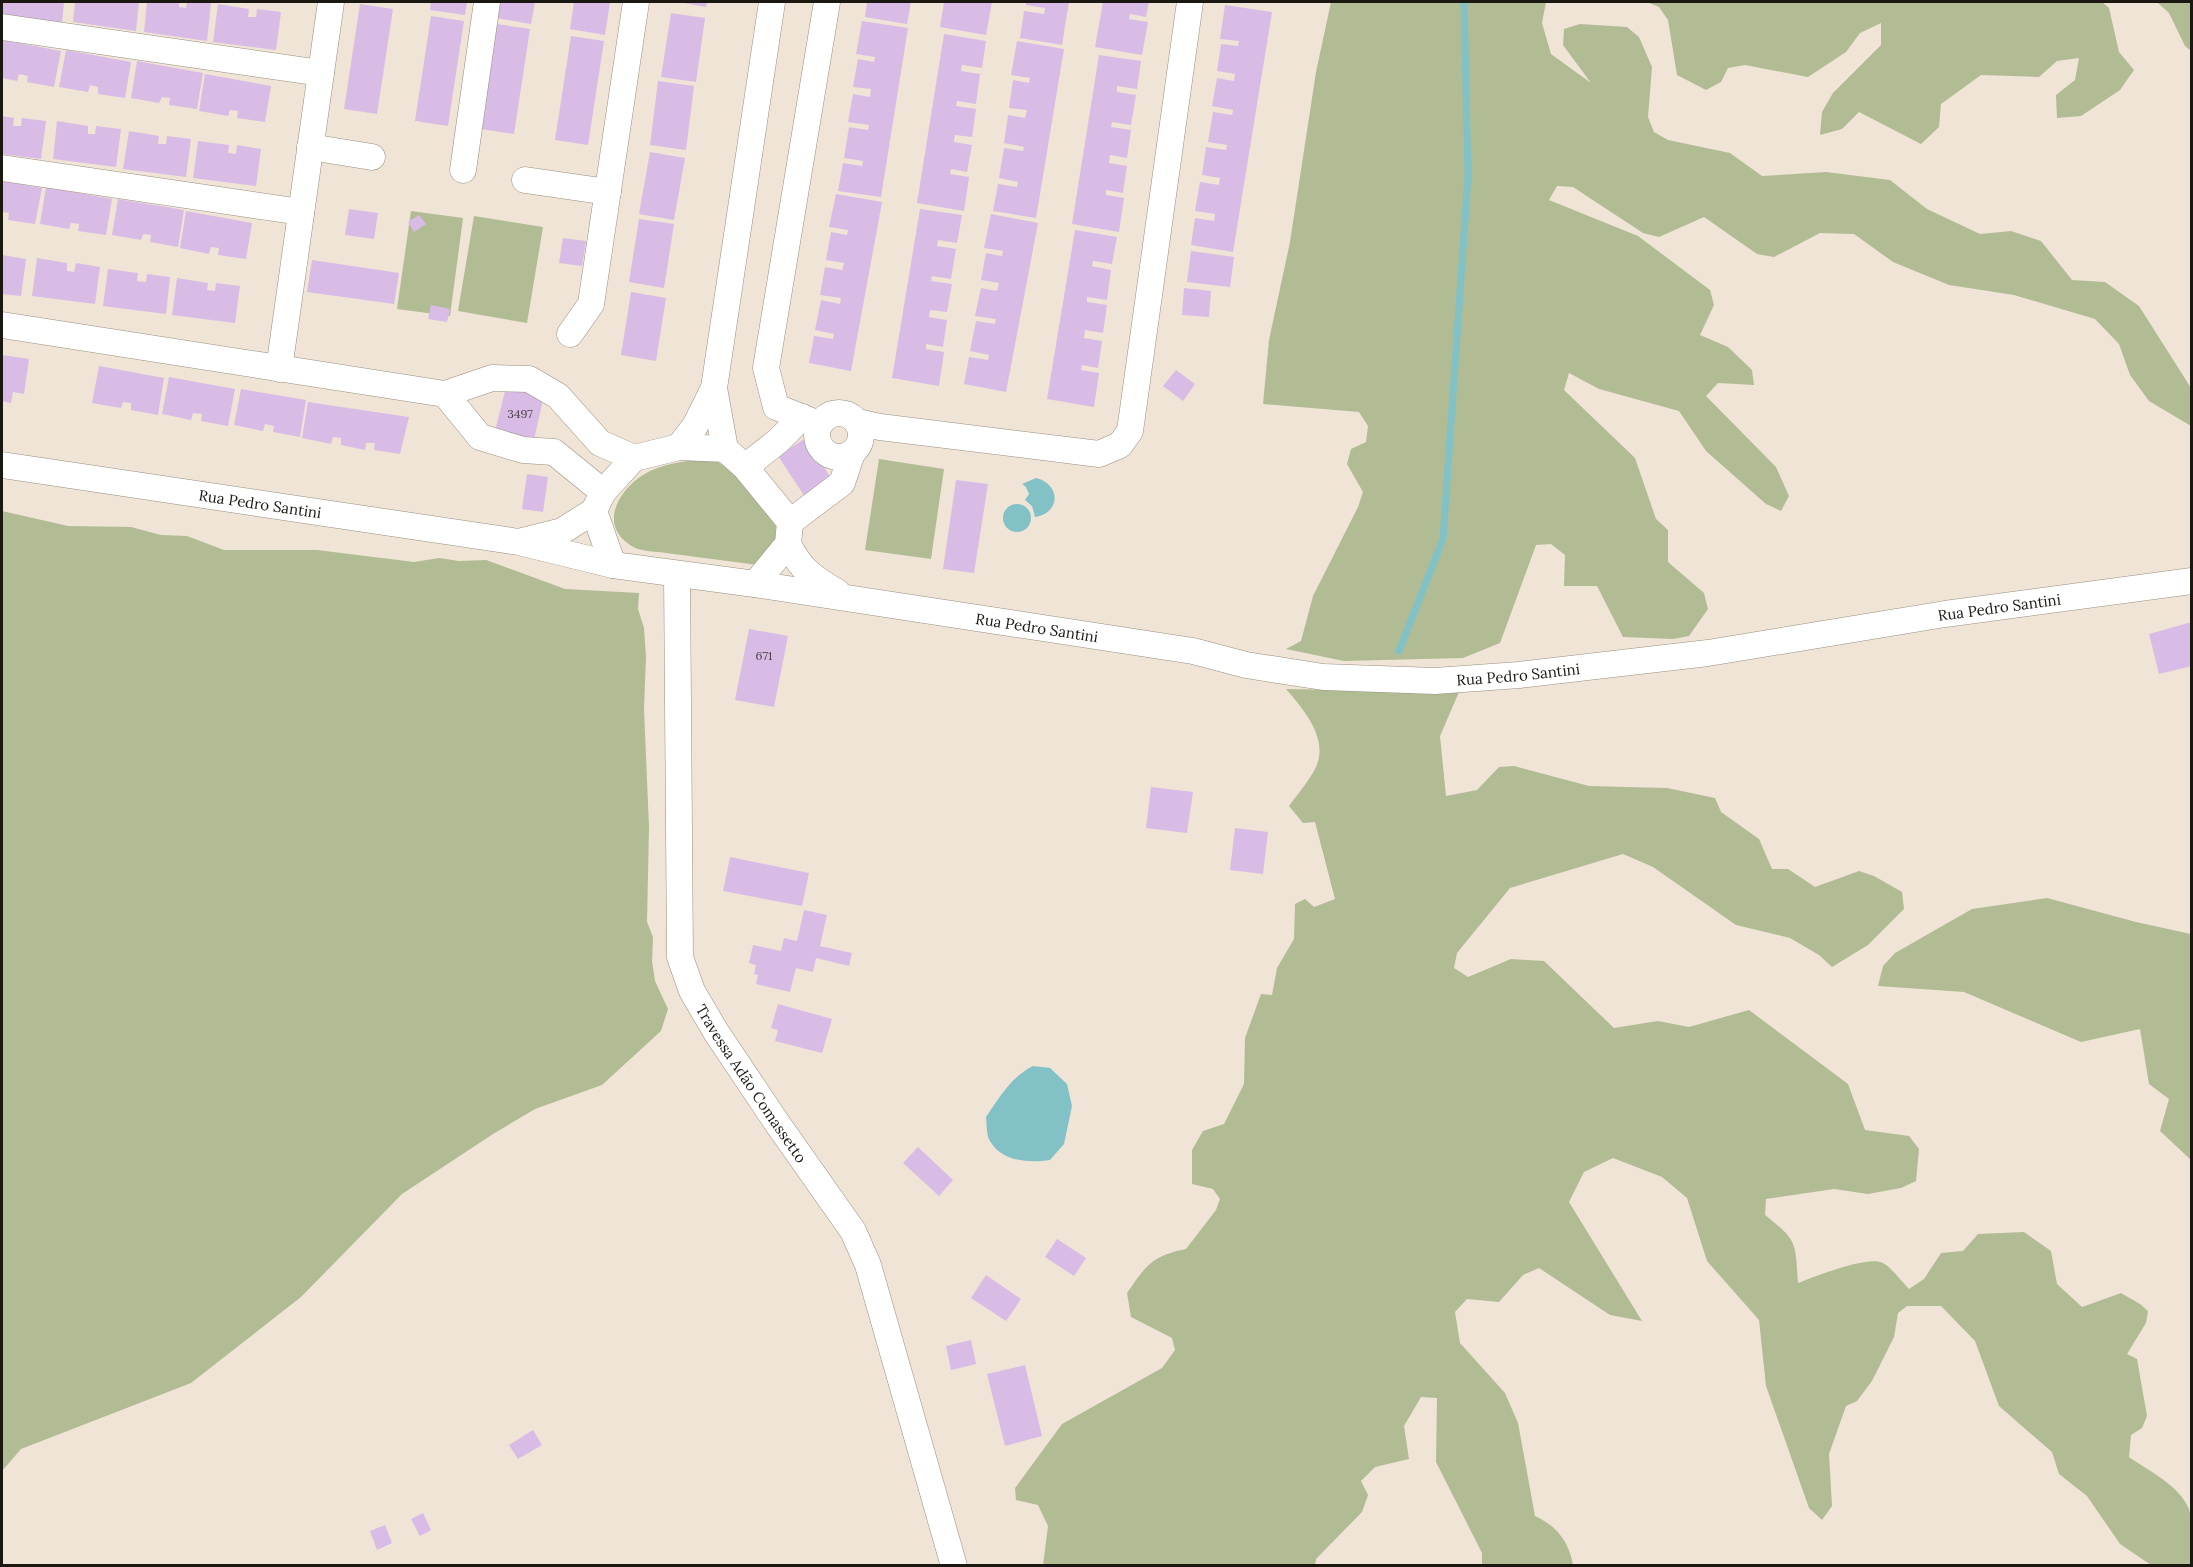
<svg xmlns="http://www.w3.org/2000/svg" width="2193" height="1567" font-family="Lora,serif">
<rect width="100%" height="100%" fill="#efe4d5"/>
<!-- green -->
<g fill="#b1bc94">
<polygon points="1331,2 1546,2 1542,23 1551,54 1591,83 1563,45 1564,29 1580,24 1627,27 1639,37 1652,67 1648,117 1654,132 1668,140 1730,153 1762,176 1826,172 1890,180 1927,209 1980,234 2011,231 2041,241 2072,280 2105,282 2139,306 2191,388 2191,426 2149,401 2130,375 2119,344 2095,319 2014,295 1949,285 1893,262 1854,234 1820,233 1774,257 1757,254 1704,217 1659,237 1643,233 1573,187 1557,186 1549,200 1638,236 1710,290 1714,305 1700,335 1728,347 1752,370 1754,385 1718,383 1706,396 1776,467 1789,496 1781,511 1766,504 1706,451 1679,411 1599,389 1569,373 1564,390 1635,458 1656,519 1668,530 1668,562 1704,593 1708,609 1689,636 1673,639 1623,637 1597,586 1564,586 1565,555 1551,544 1536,545 1500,643 1463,658 1344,661 1286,649 1301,641 1313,596 1358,507 1363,492 1347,464 1351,449 1366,442 1368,426 1359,412 1263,404 1269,340 1290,242 1316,72"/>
<polygon points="1647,2 2102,2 2109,8 2119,52 2134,70 2120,90 2081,116 2057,118 2056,95 2075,80 2079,58 2057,61 2039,77 1981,75 1941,104 1939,127 1921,144 1859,112 1842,129 1820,135 1822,112 1833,93 1881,45 1881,23 1860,33 1846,52 1808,77 1745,65 1728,68 1721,82 1706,90 1677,75 1668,20 1659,7"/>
<polygon points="2157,2 2191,2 2191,51 2185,46 2169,13"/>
<polygon points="411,211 463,218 450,316 397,309"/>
<polygon points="474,216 543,227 527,323 458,311"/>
<polygon points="879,459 944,469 931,559 865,550"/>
<path d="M696,460L717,461L732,472L770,513L776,526L775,545L758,565C727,561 697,557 666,553C655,551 639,552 630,545C599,524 618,491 643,475C659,465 678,462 696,460Z"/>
<polygon points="2,511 68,526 131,527 161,535 187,536 224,550 317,550 414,562 439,558 459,561 486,560 565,589 639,593 638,609 644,628 646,657 644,709 649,827 647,922 653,937 652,961 655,981 668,1009 661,1031 602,1085 535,1109 493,1134 402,1194 301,1297 191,1383 21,1449 2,1471"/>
<path d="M1286,689L1459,692L1440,736L1446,796L1477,790L1499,767L1514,766L1589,786L1667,788L1715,798L1721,812L1759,839L1772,869H1788L1815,887L1859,871L1874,876L1902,892L1904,909L1868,945L1832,967L1819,955L1790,938L1736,925L1653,867L1623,854L1510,888L1457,953L1454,968L1468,977L1511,959L1544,961L1614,1028L1658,1021L1689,1027L1749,1010L1848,1084L1865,1130L1909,1136L1919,1149L1916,1181L1901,1188L1868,1194L1834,1189L1766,1199L1765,1215C1798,1241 1795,1242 1798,1283C1814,1277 1868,1255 1883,1263C1892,1268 1901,1281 1909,1289L1924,1279L1941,1253L1963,1251L1978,1234L2024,1232L2051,1251L2057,1284L2082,1307L2121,1293L2140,1304L2148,1311L2146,1323L2127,1354L2137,1359L2147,1416L2142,1428L2131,1435L2129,1457C2149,1471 2179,1485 2189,1509C2193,1526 2191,1548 2191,1565H2151L2120,1544L2087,1496L2059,1474L2052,1452L1999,1406L1975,1341L1941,1306H1907L1898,1313L1894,1337L1872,1381L1857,1401L1846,1406L1829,1454L1832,1506L1822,1520L1809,1508L1766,1386L1759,1320L1707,1261L1687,1198L1662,1177L1613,1158L1584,1172L1569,1202L1642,1321L1610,1315L1539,1268L1523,1275L1499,1302L1467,1299L1455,1312L1460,1343L1505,1393L1518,1423L1535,1516C1557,1526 1569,1542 1573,1565H1482V1553L1436,1462L1437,1398L1421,1397L1404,1426L1409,1459L1375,1467L1361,1481L1368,1495L1362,1512L1316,1559L1315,1565H1043L1048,1526L1038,1505L1016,1500L1015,1488L1062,1424L1162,1368L1175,1350L1172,1338L1131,1317L1127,1293C1146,1266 1151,1256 1186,1249L1216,1210L1220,1199L1213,1189L1192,1184V1150L1203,1131L1224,1124L1244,1084L1245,1038L1261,994L1272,995L1277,968L1294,939L1295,904L1305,899L1314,907L1335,899L1315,822L1303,823L1289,806C1297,795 1307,783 1314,771C1331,741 1305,711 1286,689Z"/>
<polygon points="2047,898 2136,922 2191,934 2191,1160 2160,1131 2169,1099 2149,1084 2140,1029 2081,1042 1964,992 1878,986 1883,966 1895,953 1972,909"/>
</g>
<!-- water -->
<g fill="#82c2c6">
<path d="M1036,478C1061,484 1061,513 1035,517L1032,506L1025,500L1029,494L1026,487L1022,484Z"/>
<circle cx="1017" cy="518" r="14"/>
<path d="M1033,1066L1050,1068L1067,1084L1072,1106L1064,1144L1050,1160C1029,1163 1002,1162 990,1141C986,1135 987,1124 986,1117C1000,1097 1011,1077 1033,1066Z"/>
</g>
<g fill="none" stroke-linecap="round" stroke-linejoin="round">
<!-- stream -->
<polyline stroke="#82c2c6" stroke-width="7" points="1399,651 1443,539 1468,176 1464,2"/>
</g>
<!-- building -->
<g fill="#d9bce6">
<polygon points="2,2 64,2 62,23 2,15"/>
<polygon points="75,2 139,2 136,31 73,22"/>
<polygon points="147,2 179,2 179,7 186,8 187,2 211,3 207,41 144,32"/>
<polygon points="431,2 467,2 465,15 430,10"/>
<polygon points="499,2 535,2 531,24 496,18"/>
<polygon points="574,2 610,2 605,35 570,29"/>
<polygon points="678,2 707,2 706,7"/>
<polygon points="867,2 911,2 907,24 865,17"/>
<polygon points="944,2 992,2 986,35 940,27"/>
<polygon points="1026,2 1069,2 1062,45 1020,38 1024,11 1044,14 1045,8 1026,5"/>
<polygon points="1103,2 1149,2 1146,17 1130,14 1129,19 1148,22 1142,55 1095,47"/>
<polygon points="218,4 249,9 248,17 256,17 257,9 281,12 276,50 213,42"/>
<polygon points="360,4 393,9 377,114 344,109"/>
<polygon points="1225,5 1272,12 1233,252 1191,245 1195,218 1214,221 1215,214 1195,211 1200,182 1219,185 1220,178 1202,175 1206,147 1226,150 1227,145 1208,142 1213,112 1232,115 1233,110 1212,106 1217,78 1234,81 1235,74 1217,71 1221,44 1238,46 1239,41 1220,39"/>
<polygon points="671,13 705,18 696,82 661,77"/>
<polygon points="431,16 464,21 448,126 415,121"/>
<polygon points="862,21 908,28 881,197 838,191 843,163 862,166 863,161 844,158 849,127 868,130 869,125 848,122 853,94 870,97 871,89 853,87 858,59 874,62 875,57 856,54"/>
<polygon points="497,24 530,29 514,134 481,129"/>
<polygon points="944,34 986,41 982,68 962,65 961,71 980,74 976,104 957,101 956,106 976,109 972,137 955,135 954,142 972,145 967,172 951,169 950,174 969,177 964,211 917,203"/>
<polygon points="571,36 604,41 588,145 555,140"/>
<polygon points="2,40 61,51 54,87 27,82 28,76 19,74 17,81 2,78"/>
<polygon points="1017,41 1064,49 1036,218 993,211 998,184 1017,187 1018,182 999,178 1004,148 1023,151 1024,147 1004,143 1008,115 1025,118 1027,110 1009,108 1013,80 1029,83 1030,78 1011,75"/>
<polygon points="66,50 131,62 125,98 98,94 98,87 90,85 88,92 59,87"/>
<polygon points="1099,55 1141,61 1137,89 1117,86 1117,92 1136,95 1131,125 1112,122 1111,127 1131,130 1127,158 1110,155 1109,163 1127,166 1123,193 1106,190 1106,195 1124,198 1119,232 1072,224"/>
<polygon points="137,61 203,73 197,109 169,105 170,98 162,97 159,103 131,98"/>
<polygon points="205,74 271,86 265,122 237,118 238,111 230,110 228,116 199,111"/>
<polygon points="658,81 694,86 686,150 650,145"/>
<polygon points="2,116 14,118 13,126 21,126 22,118 46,121 41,159 2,154"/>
<polygon points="57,121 88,126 88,134 95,134 96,126 121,129 116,167 53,159"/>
<polygon points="129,131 159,136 158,144 166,144 167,136 191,139 186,177 123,169"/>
<polygon points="198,141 229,145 228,153 236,154 237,145 261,149 256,186 193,178"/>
<polygon points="650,152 685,158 674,220 639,214"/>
<polygon points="2,181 42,188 35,224 8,220 9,213 2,212"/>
<polygon points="46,187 112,199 106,235 78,231 79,224 71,223 69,229 40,224"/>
<polygon points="836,194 882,202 851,371 809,363 814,336 833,339 834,334 815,330 821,300 840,304 841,298 820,295 825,267 842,270 844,263 826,260 831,232 847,235 848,230 829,227"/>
<polygon points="118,199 184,210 178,247 150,242 151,235 143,234 141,240 112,235"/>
<polygon points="349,209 378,213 374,239 345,235"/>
<polygon points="920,209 962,215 957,243 938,240 937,246 956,249 951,279 932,276 931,281 952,284 947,312 930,310 929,317 947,320 943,347 926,344 926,349 944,352 939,386 892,378"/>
<polygon points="186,211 252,223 246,259 218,255 219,248 211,247 209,254 180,248"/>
<polygon points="991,214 1038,223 1006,392 964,384 969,357 988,360 989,355 970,351 976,321 995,324 996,319 975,316 981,288 997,291 999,283 981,280 986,253 1002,256 1003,251 984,248"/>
<polygon points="419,215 426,224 414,232 408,222"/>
<polygon points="639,219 674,224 664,288 629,282"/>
<polygon points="1075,230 1117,237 1112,264 1093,261 1092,266 1111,270 1107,300 1087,297 1087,302 1107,305 1103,333 1085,330 1084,338 1102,341 1098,368 1082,365 1081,370 1099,373 1094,407 1047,399"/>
<polygon points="563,238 586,241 582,266 559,263"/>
<polygon points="1191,251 1234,257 1230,287 1187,282"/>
<polygon points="2,255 26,259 21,296 2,294"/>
<polygon points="37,258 67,263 67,271 74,272 76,263 100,267 95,304 32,296"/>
<polygon points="312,260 399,273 394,304 307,292"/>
<polygon points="108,269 138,273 137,281 146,282 147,274 170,277 166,314 103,306"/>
<polygon points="177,278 208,283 207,290 215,291 216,283 240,286 235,323 172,315"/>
<polygon points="1184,288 1211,291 1209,317 1182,315"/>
<polygon points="631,292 666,298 656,361 621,355"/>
<polygon points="431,305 450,309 447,322 428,319"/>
<polygon points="2,355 29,359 24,394 13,392 11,403 2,401"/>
<polygon points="99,366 164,378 158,415 131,410 131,403 123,402 121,408 92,403"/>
<polygon points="1176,370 1195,384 1183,401 1163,386"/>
<polygon points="169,377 235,389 228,426 201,421 202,414 193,413 191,420 162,414"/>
<polygon points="506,387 544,395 534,440 495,431"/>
<polygon points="241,389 306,400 300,437 273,432 274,426 265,424 263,431 234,425"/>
<polygon points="308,402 409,417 400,454 374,450 375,443 366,443 365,450 341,445 341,438 333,437 331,444 302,438"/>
<polygon points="806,438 834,483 807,500 778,456"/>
<polygon points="527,474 548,477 543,512 522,509"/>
<polygon points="956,480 988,484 974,573 943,569"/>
<polygon points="2192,622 2192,666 2159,674 2149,634"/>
<polygon points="749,629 788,636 774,707 735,700"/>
<polygon points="1151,787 1193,792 1187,833 1146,828"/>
<polygon points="1235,828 1268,832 1263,874 1230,870"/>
<polygon points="730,857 809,873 802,906 723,891"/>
<polygon points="804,910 827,915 820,946 852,953 849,966 816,958 813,972 796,968 790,992 756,984 758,975 754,974 756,965 749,963 753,945 781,951 784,938 797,941"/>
<polygon points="778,1004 832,1019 822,1053 775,1041 778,1030 771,1028"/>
<polygon points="918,1147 953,1180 939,1196 903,1163"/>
<polygon points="1057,1239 1086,1258 1074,1276 1045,1257"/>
<polygon points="986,1275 1021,1299 1006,1321 971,1298"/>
<polygon points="971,1340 976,1364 951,1370 946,1346"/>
<polygon points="1025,1365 1042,1436 1005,1446 987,1374"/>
<polygon points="533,1430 542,1445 518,1459 509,1445"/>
<polygon points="423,1513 431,1530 420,1536 411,1519"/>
<polygon points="385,1525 392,1543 377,1550 370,1531"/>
</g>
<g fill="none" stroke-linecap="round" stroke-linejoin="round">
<!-- minor casing -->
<g stroke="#988e80" stroke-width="27">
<g id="minor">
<polyline points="2,27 321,73"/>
<polyline points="310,147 372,157"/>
<polyline points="2,168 301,212"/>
<polyline points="463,170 487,2"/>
<polyline points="525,180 608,192"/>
<polyline points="2,325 445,394 492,378 529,379 558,396 600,443 634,458"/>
<polyline points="570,334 591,304 636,2"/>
<polyline points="279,369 331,2"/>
<polyline points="445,394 480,437 523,450 554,452 603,492"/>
<circle cx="839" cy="435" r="22"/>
<polyline points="857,422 880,427 1099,454 1120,445 1130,431 1190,2"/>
<polyline points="819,424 776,407 766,368 827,2"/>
<polyline points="679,447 695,426 714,388"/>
<polyline points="725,449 714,388 772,2"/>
<path id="s1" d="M2,465L519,542L613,565L755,584L1193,651L1246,665L1323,677L1435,681L1519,675L1708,653L1945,614L2192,581"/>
<polyline points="745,467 778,441 802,417"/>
<polyline points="790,522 842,483 852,453"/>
<polyline points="522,541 562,531 594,511"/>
<path d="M788,544C801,570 812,577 837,592"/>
<polyline points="613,565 594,511 603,492 634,458 679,447 725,449 745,467 790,522 788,544 755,584"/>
<path id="s2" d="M677,575L680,957L692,991L716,1032L777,1123L853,1231L868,1265L954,1566"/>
</g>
</g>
<!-- minor -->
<use href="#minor" stroke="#fff" stroke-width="26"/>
</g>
<g text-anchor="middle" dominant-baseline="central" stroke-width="6" stroke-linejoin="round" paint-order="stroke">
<!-- number labels -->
<g font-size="12" fill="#4a4046">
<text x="520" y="413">3497</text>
<text x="764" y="655">671</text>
</g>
<!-- street labels -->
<g font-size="15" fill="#1b1711" stroke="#efe4d5">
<text stroke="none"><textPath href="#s1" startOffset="261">Rua Pedro Santini</textPath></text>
<text stroke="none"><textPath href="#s1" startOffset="2020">Rua Pedro Santini</textPath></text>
<text stroke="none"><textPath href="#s1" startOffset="1048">Rua Pedro Santini</textPath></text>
<text stroke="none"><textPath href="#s1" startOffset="1534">Rua Pedro Santini</textPath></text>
<text stroke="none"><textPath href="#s2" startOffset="528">Travessa Adão Comassetto</textPath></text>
</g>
</g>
<!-- border -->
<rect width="2193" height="1567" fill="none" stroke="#1b1711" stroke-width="6"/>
</svg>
